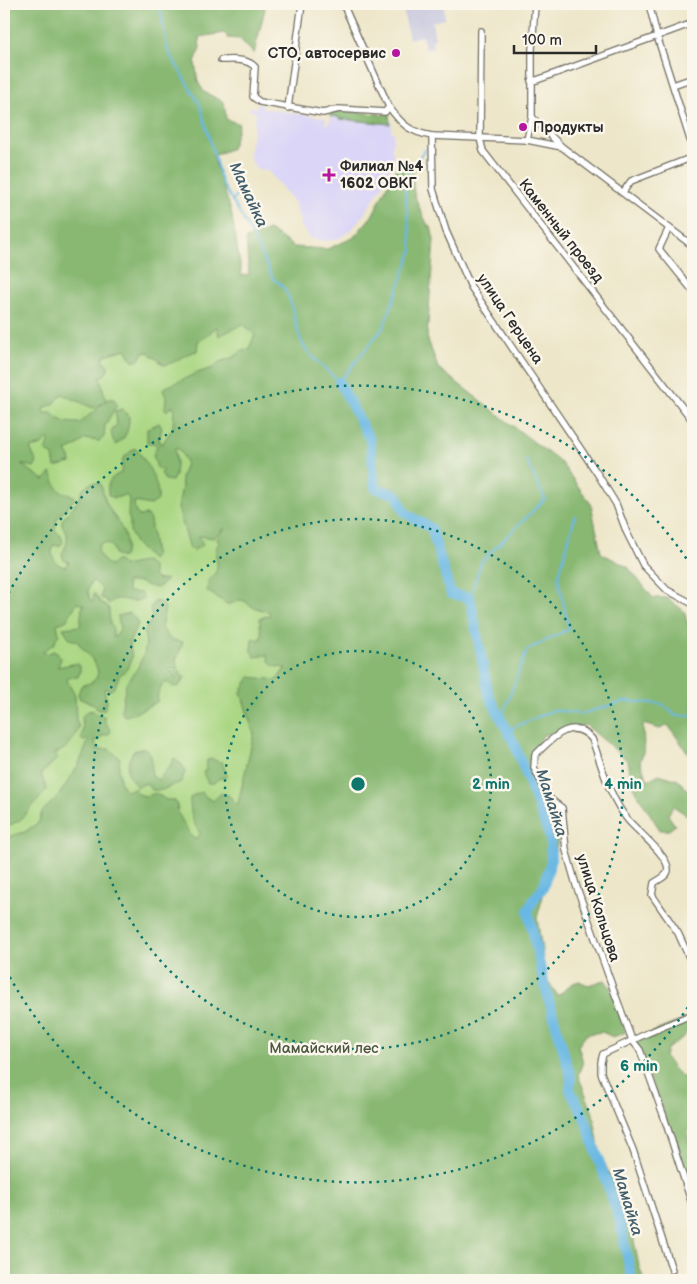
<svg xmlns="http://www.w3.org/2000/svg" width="697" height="1284" font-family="'Balsamiq Sans',sans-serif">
<rect width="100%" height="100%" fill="#fbf7ec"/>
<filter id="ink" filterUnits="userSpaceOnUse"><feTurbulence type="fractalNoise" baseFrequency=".02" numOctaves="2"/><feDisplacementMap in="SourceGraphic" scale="10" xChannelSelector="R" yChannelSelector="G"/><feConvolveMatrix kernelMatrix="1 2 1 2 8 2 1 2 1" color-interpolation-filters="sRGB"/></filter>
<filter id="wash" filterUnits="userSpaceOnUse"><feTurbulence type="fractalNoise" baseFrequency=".0096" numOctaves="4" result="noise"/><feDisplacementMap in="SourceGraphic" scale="20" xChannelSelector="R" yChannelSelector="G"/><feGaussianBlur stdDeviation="1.12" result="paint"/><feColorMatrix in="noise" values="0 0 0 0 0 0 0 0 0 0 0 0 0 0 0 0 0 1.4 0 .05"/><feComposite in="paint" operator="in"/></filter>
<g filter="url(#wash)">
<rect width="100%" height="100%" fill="#ede6c9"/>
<!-- built -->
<polygon fill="#dbd6f7" points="257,104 262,105 262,108 326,118 325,124 328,124 333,115 392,121 391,131 394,133 392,149 394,159 381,188 362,217 351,230 338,239 325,241 310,239 302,228 294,202 268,171 256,169 249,157 256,112 249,111 250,107 256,108"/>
<!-- industrial -->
<polygon fill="#c1c2dd" points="402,4 444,4 445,19 432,22 435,39 432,40 433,48 425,49 422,36 409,39"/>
<!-- green -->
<polygon fill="#abd784" stroke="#6b8158" points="243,324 255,335 249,349 286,667 277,680 241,692 254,734 231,835 194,841 79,766 59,795 42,812 39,822 25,832 4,838 4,828 20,819 41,774 58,758 55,753 42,682 20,463 9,414 78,356 218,327"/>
<!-- forest -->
<g fill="#88b872" stroke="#5a724e">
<path d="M4,4H266L254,54L240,39L228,38L225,33L199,37L200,49L195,62L198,82L204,92L224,102L226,119L239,124L232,148L213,156L231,211L242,276L249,274L246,239L269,230L294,247L327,249L353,238L372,216L395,170L415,167C408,191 419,205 428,226L431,227L434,240L427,337L438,368L561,463L591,504L601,553L628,567L653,598H667L684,611L693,641V763L691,757L668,725L660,729L643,724L644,749L640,762L648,780L659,774L678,780L693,796L691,811L687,815L673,806L668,815L675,825L669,830H660L633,787L628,761L586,725L543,735L530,758L531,778L549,804L560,833L537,918L546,978L558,996L571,984L579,981L588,985L605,980L610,987L626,1032L613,1037L602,1032L587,1034L578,1046L583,1062L578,1075L593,1113L600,1153L630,1220L639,1266L644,1280H4V838L25,832L39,822L42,812L59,795L78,766L89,740L83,741L81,738L83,730L82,717L86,712L92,710L97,714L104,716L105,722L111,731L109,734L102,736L99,740H95L96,749H109L120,758C118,769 118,783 126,791L135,788L138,794L146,796L156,793L166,800H174C178,805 177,809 179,815C184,823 187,832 194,839L198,837L200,833C192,821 190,812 190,798L194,795L202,792L206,797L213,801L220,794C228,793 232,798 236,804H238L254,734L241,692L250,677L277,680L286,668C274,666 270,668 268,655L255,657L251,651L252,639L255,638L258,641L262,635L260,626V618L270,615L269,612C264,610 258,609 253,607C242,600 243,597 231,604H227L207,591L208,580C227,567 209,557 219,543L217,539L225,528L214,538L199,536L203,545L194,550L190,549L178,508L182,486L181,478L186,463L185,460L179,449H175L176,464L175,476L172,481L165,480L161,473L162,470L157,468L153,455L157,446L154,443H147V429L159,423L162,428L159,441L160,444L163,443L173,428L174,407L172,406L167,411L165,409L166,397L163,390L164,388L197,373L213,368L219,362L234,357L242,351L249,349L255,335L243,324L219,336L217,327C210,331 205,339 198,341L197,351C184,353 177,363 164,365L148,352L143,353L138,361H133L126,349L105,355L103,361L107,364C110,369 106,375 100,377L106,401L93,408L62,394L54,404L44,408L43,413H52C60,422 68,423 80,423L108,399H114L117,405L105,425L104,437L99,441L85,439L75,447L66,451L70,457L71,463L55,467L53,456L46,451L49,443L48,438L42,445L30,448L37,463L34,467L21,464L44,480L51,473C60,490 52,489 74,496L75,498L56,520L55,530L61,536L63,542L60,546L53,545C50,555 54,565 65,567L69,562L64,560L62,554C67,545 71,534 62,526V520L77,502L84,487L92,483H100C103,491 104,499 108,506C117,523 134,539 122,558L115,555C113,545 109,542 100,544C95,554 102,559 110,566L117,560L124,566L146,561L153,568V576L158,580L166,579V581L157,588L145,585L140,582H126L128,592L141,593L144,598C142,599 139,600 136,601C126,602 117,594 109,604L105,599L101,598L102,589L95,582L92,581C87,589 87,592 91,601H93L94,593L100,602L106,605L109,609L110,623L113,629V637H115L120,629L118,616L129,613L134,617L138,624L129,643L132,657L127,669L119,676L115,687L109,691L106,688L104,690L107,701L104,710H98L94,704L80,699L78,694L81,686C84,684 89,684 92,682C109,670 83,651 77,641L70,639L63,628L80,626L82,608L84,605L77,603L66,621L57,624L59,635L56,638L55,643L42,652L47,654L53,651L57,653L61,658L58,667L77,663C82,667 80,672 78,677L68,678L67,680L75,696L76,721L79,727C75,738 67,751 55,753L58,758L41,774L47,790L20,820L4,828Z"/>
<polygon points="338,111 380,114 382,116 385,114 389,114 390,124 339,119 338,117 330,116 330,114"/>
<path d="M122,409L129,416C129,429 127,437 116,445L113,440L111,432L117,424L115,411Z"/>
<path d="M135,448C146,460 160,484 158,500L151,505L134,502L135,511L139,516L147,515L150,520L155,556L151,560L135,543L130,532V521L128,516L129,498L125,495L115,498L109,496C105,485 110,477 121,473L123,458Z"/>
<path d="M155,601L161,603L165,608L161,627L171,640L183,642L176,660L178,670L185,678L179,686L173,687L169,683H163L158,693L157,702C146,706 136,715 124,716L121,711L126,684L137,669L144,654L146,643L144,633L152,618L150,608Z"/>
<path d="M144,748C156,755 150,764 152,776L158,780L170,766L174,758L183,766L185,772L181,782L162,790H152L146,783L137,787C125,772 125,768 133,751Z"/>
<polygon points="213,759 218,762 222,762 227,775 226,777 218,779 214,783 208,783 203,773 206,769 207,760"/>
<path d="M691,1017L685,1036L667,1049L665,1057C672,1066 679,1080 693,1079V1118L690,1119L688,1140L693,1153V1199L678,1149L636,1043L642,1036Z"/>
</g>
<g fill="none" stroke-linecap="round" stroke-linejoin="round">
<!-- stream -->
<g stroke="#69b8e3" stroke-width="2">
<path d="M159,4L168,51L200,105L222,183L253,236L273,279C295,289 293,327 303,345C307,354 331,374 339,382L383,328L412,251L405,190L410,168L425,150"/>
<polyline points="232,201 239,193"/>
<polyline points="470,598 481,562 545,499 526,460"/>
<polyline points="501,719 527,650 569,629 558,578 575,516"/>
<polyline points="508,732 514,727 554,710 581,714 626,701 662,704 676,716 693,715"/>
</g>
<!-- river -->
<polyline stroke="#69b8e3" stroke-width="10" points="339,382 370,440 375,488 397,495 405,513 431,528 451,594 470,598 489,696 514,743 550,838 551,861 543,888 534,899 528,911 543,979 571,1078 570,1090 584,1116 620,1222 632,1280"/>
</g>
</g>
<g filter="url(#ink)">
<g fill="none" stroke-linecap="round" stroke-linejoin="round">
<!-- street casing -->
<g stroke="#6f6c62" stroke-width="8">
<g id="street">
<path d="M343,4L389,107C402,125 410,132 432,136L433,189L446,231L471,287L597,473L616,504L627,533L643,565L667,590L693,604"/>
<polyline points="535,4 532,49 532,117 561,146"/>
<polyline points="649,4 657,36 693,149"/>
<polyline points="481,31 480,138 483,151 693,421"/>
<path d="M221,60C232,60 247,58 255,67L253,97L260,102L323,113L339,109L385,112L389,107"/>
<polyline points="531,81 537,80 693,23"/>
<polyline points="673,85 693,78"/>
<polyline points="288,108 302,4"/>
<polyline points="532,117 527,140 562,147 693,246"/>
<polyline points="432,136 527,140"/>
<polyline points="623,192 631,181 693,157"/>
<polyline points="669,228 659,249 693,291"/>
<path d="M693,966L678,933L652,895L654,883C658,880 668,876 668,870C669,856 636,830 628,820C609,797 602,766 592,739C571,715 551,740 535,755L534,768L551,800L562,808L566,850L576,885L615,994L632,1040L640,1050L664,1117L693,1207"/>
<polyline points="672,1270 633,1150 601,1073 601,1062 603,1054 648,1033 693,1014"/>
</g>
</g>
<!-- street -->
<use href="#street" stroke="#fff" stroke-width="5.5"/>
</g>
</g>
<!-- distance rings -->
<g fill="none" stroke="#0f766e" stroke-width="2.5" stroke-dasharray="2.5 5">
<circle cx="358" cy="784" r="133"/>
<circle cx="358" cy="784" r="265"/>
<path d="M692 1001A398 398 0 0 1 5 968M5 600A398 398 0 0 1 692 567"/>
</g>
<!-- markers -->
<g fill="#b5179e" stroke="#fbf7ec" stroke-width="2">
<circle cx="396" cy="53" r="5"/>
<circle cx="523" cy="127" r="5"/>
<path d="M326.5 167.5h5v5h5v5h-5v5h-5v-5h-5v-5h5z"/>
</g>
<g text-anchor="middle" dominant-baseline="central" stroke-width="5" stroke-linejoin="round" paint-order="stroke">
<!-- poi labels -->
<g font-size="15" font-weight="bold" fill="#2b2b2b" stroke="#fbf7ec" text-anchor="start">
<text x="386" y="53" text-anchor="end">СТО, автосервис</text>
<text x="533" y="127">Продукты</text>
<text x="340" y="166">Филиал №4<tspan x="340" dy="17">1602 ОВКГ</tspan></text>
</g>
<!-- street labels -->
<g font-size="15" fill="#2b2b2b" stroke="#fbf7ec">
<text transform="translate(561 231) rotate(52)">Каменный проезд</text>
<text transform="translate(510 319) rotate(56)">улица Герцена</text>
<text transform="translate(598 908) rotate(72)">улица Кольцова</text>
</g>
<!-- park labels -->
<g font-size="15" fill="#4b5641" stroke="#fbf7ec">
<text x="324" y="1048">Мамайский лес</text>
</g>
<!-- water labels -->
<g font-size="16" font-style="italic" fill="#415c6b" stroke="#fbf7ec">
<text transform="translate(248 195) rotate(65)">Мамайка</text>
<text transform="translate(551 803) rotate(72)">Мамайка</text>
<text transform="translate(627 1202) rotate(73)">Мамайка</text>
</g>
</g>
<circle cx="358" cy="784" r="8" fill="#0f766e" stroke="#fbf7ec" stroke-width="2.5"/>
<g font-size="15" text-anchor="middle" font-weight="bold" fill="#0f766e" stroke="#fbf7ec" stroke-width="5" stroke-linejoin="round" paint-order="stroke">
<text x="491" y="789">2 min</text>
<text x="623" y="789">4 min</text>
<text x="639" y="1071">6 min</text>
</g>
<!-- margin -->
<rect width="697" height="1284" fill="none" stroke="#fbf7ec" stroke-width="20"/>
<!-- scale -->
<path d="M514 45v8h82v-8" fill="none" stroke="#2b2b2b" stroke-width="2.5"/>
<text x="522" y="45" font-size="15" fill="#2b2b2b" stroke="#fbf7ec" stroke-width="4" paint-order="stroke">100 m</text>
</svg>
